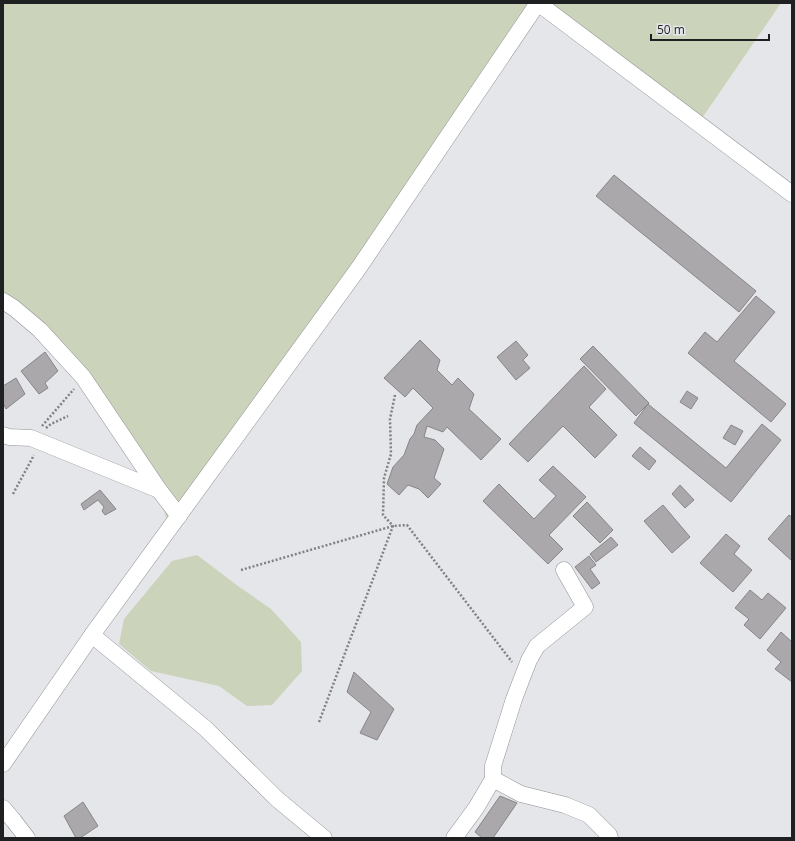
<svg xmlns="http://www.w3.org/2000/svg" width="795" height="841" font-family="'Open Sans',sans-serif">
<rect width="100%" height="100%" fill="#e4e6ea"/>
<!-- green -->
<g fill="#cbd3ba">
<polygon points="3,3 540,3 170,531 163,507 70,368 3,306"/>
<polygon points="554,3 781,3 700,121 550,8"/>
<polygon points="197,555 238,586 271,609 301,642 302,671 272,705 247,706 219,686 151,671 119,644 124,619 172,561"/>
</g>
<!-- building -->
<g fill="#aaa8ab" stroke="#878588">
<polygon points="614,175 756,291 739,312 596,196"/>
<polygon points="756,296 775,312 734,361 786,404 771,422 688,353 705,332 717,342"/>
<polygon points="420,340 440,360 437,370 452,385 458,378 474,394 469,409 501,439 481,460 447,427 443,432 427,426 424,437 435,440 444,449 434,478 441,484 428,498 419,489 408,485 399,495 387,484 393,467 404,455 410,439 414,434 417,425 433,408 413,388 405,397 384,378"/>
<polygon points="516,341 528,355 523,360 530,368 516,380 497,357"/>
<polygon points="593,346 649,403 636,416 580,359"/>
<polygon points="45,352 58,371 45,383 48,388 39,394 21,371"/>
<polygon points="584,366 606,389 589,407 617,435 595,458 563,426 528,462 509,444"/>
<polygon points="16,378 25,394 6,409 3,403 3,386"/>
<polygon points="687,391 698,398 691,409 680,402"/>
<polygon points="648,404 726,468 762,424 781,440 731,502 634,423"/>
<polygon points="731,425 743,431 735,445 723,438"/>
<polygon points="640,447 656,461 649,470 632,456"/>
<polygon points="553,466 586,497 549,535 563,549 548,564 483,501 499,484 534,519 556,496 539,480"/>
<polygon points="680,485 694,500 685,508 672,494"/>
<polygon points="100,490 116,509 105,515 102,511 104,507 98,500 84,510 81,504"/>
<polygon points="587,502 613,530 600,543 573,516"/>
<polygon points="663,505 690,537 672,553 644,521"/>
<polygon points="789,515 792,517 792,561 768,539"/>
<polygon points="726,534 740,546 734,554 752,570 733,592 700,563"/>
<polygon points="611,537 618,545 596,562 590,554"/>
<polygon points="589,556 596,565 590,569 600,583 592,589 575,567"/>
<polygon points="750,590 762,600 768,593 786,608 760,639 744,625 749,619 735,608"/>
<polygon points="781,632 792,642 792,682 775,669 781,662 767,650"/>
<polygon points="354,672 394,709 377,740 360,733 371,712 347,692"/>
<polygon points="500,796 517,803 493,838 482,838 475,832"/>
<polygon points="83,802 98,826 80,838 76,838 64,816"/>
</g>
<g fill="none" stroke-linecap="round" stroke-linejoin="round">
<!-- minor casing -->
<g stroke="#8f9194" stroke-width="17">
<g id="minor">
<polyline points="538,3 792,194"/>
<polyline points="3,301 14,308 40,330 83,377 159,490 179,516"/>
<polyline points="3,435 9,437 31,438 159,490"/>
<polyline points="92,635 205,728 277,799 324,838"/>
<polyline points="3,764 92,635 358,269 538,3"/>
<polyline points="493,779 493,766 514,699 529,660 537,646 585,607 564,570"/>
<polyline points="3,808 14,821 27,838"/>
<polyline points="454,838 476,808 493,779 521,794 565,805 589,815 609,835 610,838"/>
</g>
</g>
<!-- path -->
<g stroke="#7f8083" stroke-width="2.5" stroke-dasharray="2 2" stroke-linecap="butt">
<polyline points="42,426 74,389"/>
<polyline points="46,428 51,424 68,416"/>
<polyline points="13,494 34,455"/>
<polyline points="241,570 393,526 407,525 512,662"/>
<polyline points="319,722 393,526 383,515 384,478 391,454 390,419 395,395"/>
</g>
<!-- minor -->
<use href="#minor" stroke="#fff" stroke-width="16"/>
</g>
<!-- border -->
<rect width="795" height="841" fill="none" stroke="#1f2021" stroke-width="8"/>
<!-- scale -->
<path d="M651 34v6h118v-6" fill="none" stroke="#1f2021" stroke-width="2"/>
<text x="657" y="34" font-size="12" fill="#1f2021" stroke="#e4e6ea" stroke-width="3" paint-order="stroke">50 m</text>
</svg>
